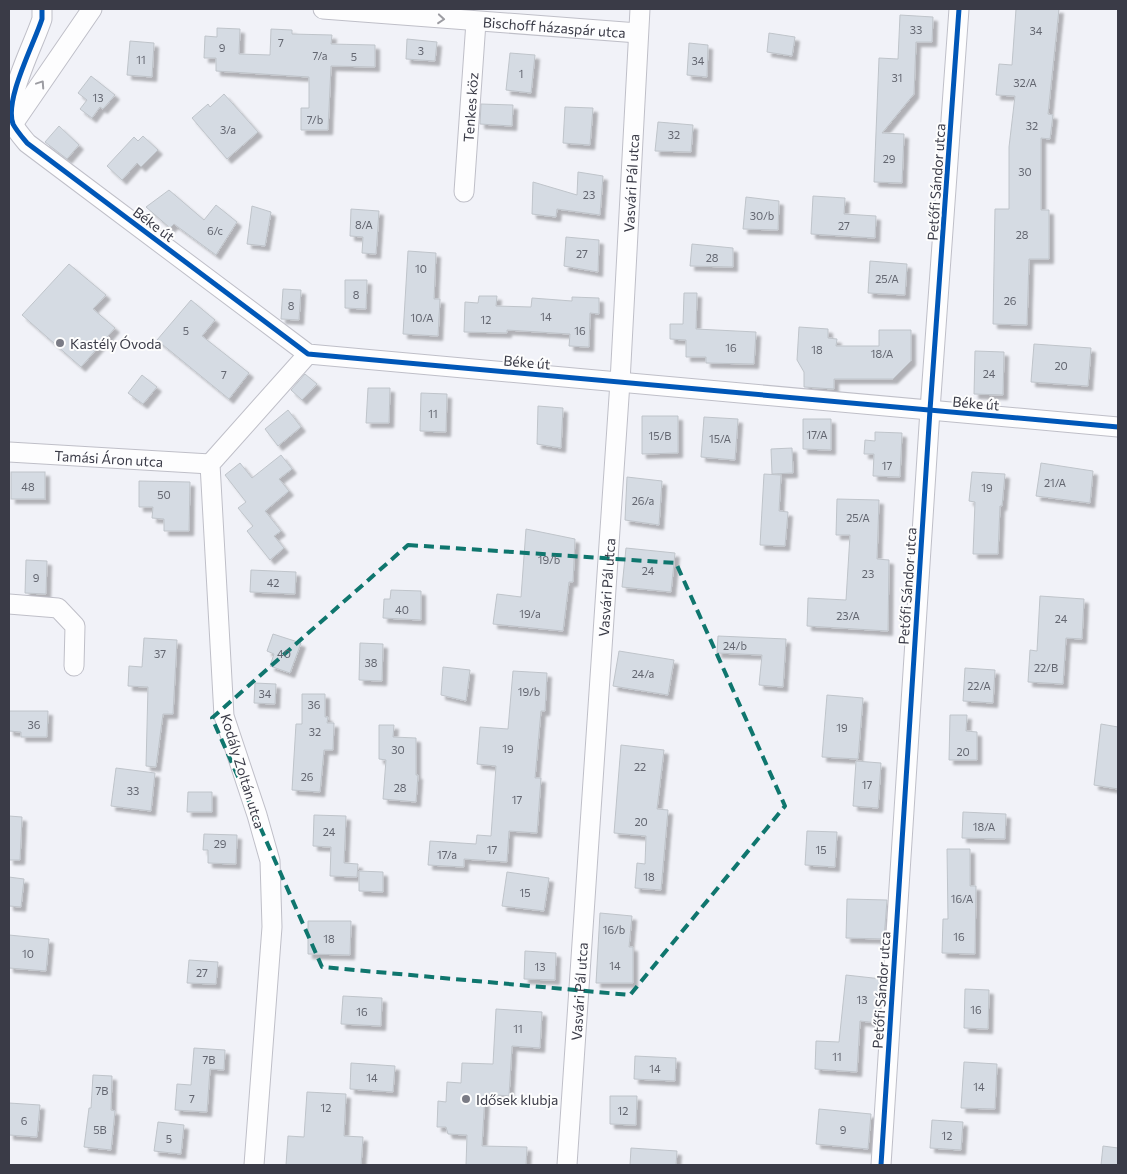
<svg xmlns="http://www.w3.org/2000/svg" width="1127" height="1174" font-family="Commissioner,sans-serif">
<defs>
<filter id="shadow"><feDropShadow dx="4.5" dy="4.5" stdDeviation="1" flood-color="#0004"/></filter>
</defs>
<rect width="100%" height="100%" fill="#f1f2f8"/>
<!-- building -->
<g fill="#d5dbe3" stroke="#bfc4ca" filter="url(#shadow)">
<polygon points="1016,9 1059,9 1048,114 1053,115 1050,139 1041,138 1041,210 1049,210 1049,259 1029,259 1027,325 993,324 995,209 1009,209 1009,147 1015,96 996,95 999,64 1012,65"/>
<polygon points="900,15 933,17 932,42 916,42 914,94 882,133 904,134 902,183 874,182 879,58 898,59"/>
<polygon points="217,28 240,29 239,54 270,55 271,29 292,30 292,34 332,35 331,44 375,45 375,67 331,66 328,130 301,130 301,108 309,108 309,77 216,71 216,58 204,58 205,36 217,37"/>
<polygon points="769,33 795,37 792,56 767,52"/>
<polygon points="407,39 437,42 435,61 406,59"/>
<polygon points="130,41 154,43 152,77 127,75"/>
<polygon points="689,43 708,45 707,77 687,75"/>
<polygon points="510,53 535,55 531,93 506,90"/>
<polygon points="91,76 115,95 103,109 100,107 92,118 80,109 87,100 78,93"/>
<polygon points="224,94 258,132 227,159 192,118 208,104 210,107"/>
<polygon points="481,104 513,105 512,126 480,124"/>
<polygon points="565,107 593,108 590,145 563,143"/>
<polygon points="658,122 693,125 691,152 655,151"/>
<polygon points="59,126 79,145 67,159 45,142"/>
<polygon points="143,136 158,150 141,167 137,163 122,180 107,166 134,137 138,141"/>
<polygon points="578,172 603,176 600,215 557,209 556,217 532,214 533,182 577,195"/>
<polygon points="169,190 204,220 216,205 237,222 216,255 174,224 170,228 146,207"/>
<polygon points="813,196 845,198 844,214 876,216 875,238 811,234"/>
<polygon points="746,197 779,201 778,230 743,229"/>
<polygon points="252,206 271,212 265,246 247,244"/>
<polygon points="351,209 379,211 376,254 362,253 363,237 350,236"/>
<polygon points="566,237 599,240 598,272 564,266"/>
<polygon points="692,244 733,248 733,267 690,266"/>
<polygon points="408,251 436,253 434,299 440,299 438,336 403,334"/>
<polygon points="870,261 907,264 905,295 868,293"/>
<polygon points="69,264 106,295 93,309 115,328 81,367 22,315"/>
<polygon points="345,280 367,280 366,309 345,308"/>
<polygon points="283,289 301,290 299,320 281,319"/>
<polygon points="684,293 697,293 696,329 756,332 754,364 706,363 706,357 686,357 686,340 670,339 670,324 683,324"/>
<polygon points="479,296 497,296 496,306 531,307 532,298 572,301 572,297 599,298 599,314 590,313 589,347 569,346 570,334 507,330 507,333 464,332 465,302 478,303"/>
<polygon points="191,300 215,320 202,336 249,373 229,399 157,340"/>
<polygon points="799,327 828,329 828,338 837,339 836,346 879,346 879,330 911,330 911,361 893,379 834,379 834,389 804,387 804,372 797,360"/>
<polygon points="1034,344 1091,348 1088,386 1031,382"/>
<polygon points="975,351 1004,352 1003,395 974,394"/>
<polygon points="305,374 317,384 302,400 291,390"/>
<polygon points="142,375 157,387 143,404 128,393"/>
<polygon points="368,388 390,388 389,423 366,423"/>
<polygon points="421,393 447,394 446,432 420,431"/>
<polygon points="538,406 563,408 561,448 537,444"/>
<polygon points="288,410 301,427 278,446 265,429"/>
<polygon points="642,416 678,416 678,453 642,454"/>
<polygon points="704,417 738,419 735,460 701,457"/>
<polygon points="803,419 831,419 831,450 803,449"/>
<polygon points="875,432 902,433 900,477 873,476 874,454 864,454 865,440 875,441"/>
<polygon points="792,448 793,473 772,474 771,449"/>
<polygon points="281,455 292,469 279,479 289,491 265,511 281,531 274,536 284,548 270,560 247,531 253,526 238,508 246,502 225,475 240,463 252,478"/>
<polygon points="1041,463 1093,471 1090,503 1036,496"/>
<rect x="11" y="472" width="34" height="27"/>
<polygon points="972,472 1005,474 1002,506 1000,506 998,554 973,554 975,502 969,501"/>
<polygon points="764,474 781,475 779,511 788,512 785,546 760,545"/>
<polygon points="627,477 662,481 659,525 625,520"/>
<polygon points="139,481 190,482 189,531 164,531 164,519 152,518 153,507 139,507"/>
<polygon points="837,499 879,500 877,559 889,560 888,631 807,626 808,598 846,600 850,535 836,535"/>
<polygon points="526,529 575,539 573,582 569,582 563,631 493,624 497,594 521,597"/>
<polygon points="626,548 675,553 671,592 622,587"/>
<polygon points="26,560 47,561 46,594 25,593"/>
<polygon points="251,570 296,572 295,594 250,592"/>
<polygon points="391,590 421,591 421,620 383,618 384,599 390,599"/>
<polygon points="1040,596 1084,599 1082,639 1066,638 1063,684 1028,682 1030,650 1037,651"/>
<polygon points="273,634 301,643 290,673 270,666 274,654 267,651"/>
<polygon points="718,636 786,639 783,687 759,685 762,655 717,653"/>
<polygon points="144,638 177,640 173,714 163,714 156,767 146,766 148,687 128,686 129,666 142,667"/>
<polygon points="360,643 383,644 382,681 359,680"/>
<polygon points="619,651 674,660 668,695 613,686"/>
<polygon points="443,667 470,670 466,701 441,695"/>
<polygon points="965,668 995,670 993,703 963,701"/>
<polygon points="513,671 547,673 545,711 541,711 535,778 541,778 537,833 509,831 507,862 464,859 464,867 428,865 430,841 476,844 477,835 491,836 496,766 477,764 480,727 508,729"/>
<polygon points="255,683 276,684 275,704 254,703"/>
<polygon points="302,694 325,694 325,717 328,717 327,723 334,723 333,750 324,750 320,792 292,790 296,724 302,724"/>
<polygon points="827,695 863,698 858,759 822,757"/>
<polygon points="9,711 48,711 47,737 21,737 21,732 9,731"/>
<polygon points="950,715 967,715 966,731 977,732 977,760 949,760"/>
<polygon points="1101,724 1118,727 1118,789 1094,785"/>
<polygon points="379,725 394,725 393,737 416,738 416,775 418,775 416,802 383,799 386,760 379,759"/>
<polygon points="621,745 664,750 657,809 668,810 661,890 635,888 637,863 645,864 646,836 614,833"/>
<polygon points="856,761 881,763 878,808 853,806"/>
<polygon points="116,768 155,773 151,811 111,806"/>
<polygon points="188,792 212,792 212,812 187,812"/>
<polygon points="963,812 1006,814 1005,839 962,838"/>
<polygon points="314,815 346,816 344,863 358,864 357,877 330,876 331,847 313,846"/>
<polygon points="9,816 22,817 20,860 9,860"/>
<polygon points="807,831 837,832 835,867 805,865"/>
<polygon points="204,834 237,835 236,864 208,863 208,850 203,850"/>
<polygon points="947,849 970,849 970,886 976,886 975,954 942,953 943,919 948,919"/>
<polygon points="359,871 383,872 383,892 359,891"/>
<polygon points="507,872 549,878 544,911 502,906"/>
<polygon points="9,877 24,879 21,907 9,906"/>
<polygon points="847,899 887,900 884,939 846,938"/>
<polygon points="600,913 632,916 629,947 633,947 633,983 596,983"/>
<polygon points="308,921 351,921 350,955 308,954"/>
<polygon points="9,935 49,939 46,971 9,968"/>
<polygon points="525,951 556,953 555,980 524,979"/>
<polygon points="189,960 218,962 216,984 187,983"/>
<polygon points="846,975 882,979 878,1023 860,1021 857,1072 815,1069 816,1041 839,1042"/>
<polygon points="965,989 989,990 988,1029 964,1028"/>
<polygon points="343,996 382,998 381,1026 341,1024"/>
<polygon points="496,1009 542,1012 540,1048 512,1046 509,1096 485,1094 482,1146 527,1147 526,1165 466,1165 467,1135 448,1134 446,1127 437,1127 438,1101 446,1102 447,1082 461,1083 462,1063 493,1064"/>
<polygon points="194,1048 225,1050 224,1070 210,1069 207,1112 175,1110 177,1084 191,1085"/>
<polygon points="635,1056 676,1058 675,1081 634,1079"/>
<polygon points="964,1062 997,1064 995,1109 961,1108"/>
<polygon points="351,1063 395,1066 393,1092 350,1089"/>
<polygon points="93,1075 112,1076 111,1110 115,1111 111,1150 84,1147 89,1108 91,1108"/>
<polygon points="307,1092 346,1094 344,1136 363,1137 361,1165 286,1165 288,1136 304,1137"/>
<polygon points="610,1096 637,1096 636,1125 610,1124"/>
<polygon points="9,1103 40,1105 37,1137 9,1135"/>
<polygon points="819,1109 871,1114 868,1149 816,1144"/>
<polygon points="932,1120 963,1122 961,1150 930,1148"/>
<polygon points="158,1122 184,1125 181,1154 154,1151"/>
<polygon points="1103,1146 1118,1148 1118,1165 1101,1165"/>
<polygon points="631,1148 677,1151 676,1165 630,1165"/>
</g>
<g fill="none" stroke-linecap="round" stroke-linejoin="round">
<!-- minor casing -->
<g stroke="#bfbfc8" stroke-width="21">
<g id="minor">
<path d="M42,9V19C34,44 4,100 13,124C16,130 22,137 27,143L308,354L1118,427"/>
<path id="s1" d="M323,9L638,33"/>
<polyline points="13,124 92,9"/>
<path id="s2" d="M464,192L476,22"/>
<path id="s3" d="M9,452L210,464"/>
<polyline points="9,604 58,608 75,626 74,666"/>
<polyline points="254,1165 272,927 270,861 257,815 224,716 210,464 308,354"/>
<path id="s4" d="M567,1165L620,382L640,9"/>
<polyline points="881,1165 930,410 959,9"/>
</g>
</g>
<!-- minor -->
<use href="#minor" stroke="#fdfdfe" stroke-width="19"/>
<!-- cycleway casing -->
<g stroke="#fdfdfd" stroke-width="8">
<g id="cycleway">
<path d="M42,9V19C34,44 4,100 13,124C16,130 22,137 27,143L308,354L1118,427"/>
<polyline points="881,1165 930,410 959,9"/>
</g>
</g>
<!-- cycleway -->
<use href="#cycleway" stroke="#0057b8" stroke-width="5"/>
</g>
<!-- one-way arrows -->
<defs><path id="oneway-chevron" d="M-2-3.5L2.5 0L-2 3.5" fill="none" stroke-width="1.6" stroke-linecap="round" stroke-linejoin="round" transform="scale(1.25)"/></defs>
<g stroke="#9c9ca2">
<use href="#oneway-chevron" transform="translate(441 19) rotate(5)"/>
<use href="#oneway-chevron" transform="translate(41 84) rotate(-56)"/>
</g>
<!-- marked area -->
<path fill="none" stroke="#0f766e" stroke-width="4" stroke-dasharray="10 6" stroke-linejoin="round" d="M408,545L676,563L785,806L630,995L322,967L212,718Z"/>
<!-- markers -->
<g fill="#7a7b85" stroke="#fdfdfd" stroke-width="2">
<circle cx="60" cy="343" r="5"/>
<circle cx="466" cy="1099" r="5"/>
</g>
<g text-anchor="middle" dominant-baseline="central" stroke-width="4" stroke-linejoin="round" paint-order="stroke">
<!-- number labels -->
<g font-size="11" fill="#636670">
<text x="916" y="29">33</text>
<text x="1036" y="30">34</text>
<text x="281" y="42">7</text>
<text x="222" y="47">9</text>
<text x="421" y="50">3</text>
<text x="320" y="55">7/a</text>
<text x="354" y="56">5</text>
<text x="141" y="59">11</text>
<text x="698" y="60">34</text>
<text x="521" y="73">1</text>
<text x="897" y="77">31</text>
<text x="1025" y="82">32/A</text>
<text x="98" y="97">13</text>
<text x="315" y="119">7/b</text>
<text x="1032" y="125">32</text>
<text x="228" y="129">3/a</text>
<text x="674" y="134">32</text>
<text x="889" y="158">29</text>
<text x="1025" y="171">30</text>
<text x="589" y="194">23</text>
<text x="762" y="215">30/b</text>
<text x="364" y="224">8/A</text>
<text x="844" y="225">27</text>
<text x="215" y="230">6/c</text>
<text x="1022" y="234">28</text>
<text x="582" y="253">27</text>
<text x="712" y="257">28</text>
<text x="421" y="268">10</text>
<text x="887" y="278">25/A</text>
<text x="356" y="294">8</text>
<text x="1010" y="300">26</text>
<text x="291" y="305">8</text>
<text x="546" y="316">14</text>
<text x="422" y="317">10/A</text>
<text x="486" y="319">12</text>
<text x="186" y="330">5</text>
<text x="580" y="330">16</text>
<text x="731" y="347">16</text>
<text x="817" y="349">18</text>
<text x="882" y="353">18/A</text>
<text x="1061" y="365">20</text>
<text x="989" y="373">24</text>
<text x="224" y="374">7</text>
<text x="433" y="413">11</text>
<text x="817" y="434">17/A</text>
<text x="660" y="435">15/B</text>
<text x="720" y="438">15/A</text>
<text x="887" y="465">17</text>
<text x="1055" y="482">21/A</text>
<text x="28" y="486">48</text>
<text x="987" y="487">19</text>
<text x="164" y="494">50</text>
<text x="643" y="500">26/a</text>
<text x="858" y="517">25/A</text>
<text x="549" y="559">19/b</text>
<text x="648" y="570">24</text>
<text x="868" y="573">23</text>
<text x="36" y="577">9</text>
<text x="273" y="582">42</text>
<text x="402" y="609">40</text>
<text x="530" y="613">19/a</text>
<text x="848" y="615">23/A</text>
<text x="1061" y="618">24</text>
<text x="735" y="645">24/b</text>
<text x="160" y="653">37</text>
<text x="284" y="653">40</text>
<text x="371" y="662">38</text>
<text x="1046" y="667">22/B</text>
<text x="643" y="673">24/a</text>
<text x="979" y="685">22/A</text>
<text x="529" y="691">19/b</text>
<text x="265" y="693">34</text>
<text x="314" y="704">36</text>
<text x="34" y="724">36</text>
<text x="842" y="727">19</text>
<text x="315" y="731">32</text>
<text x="508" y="748">19</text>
<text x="398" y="749">30</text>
<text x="963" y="751">20</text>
<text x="640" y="766">22</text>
<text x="307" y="776">26</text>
<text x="867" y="784">17</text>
<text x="400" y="787">28</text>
<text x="133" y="790">33</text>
<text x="517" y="799">17</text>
<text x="641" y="821">20</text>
<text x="984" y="826">18/A</text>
<text x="329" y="831">24</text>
<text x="220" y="843">29</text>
<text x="492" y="849">17</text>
<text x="821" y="849">15</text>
<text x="447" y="854">17/a</text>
<text x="649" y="876">18</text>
<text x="525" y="892">15</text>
<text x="962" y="898">16/A</text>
<text x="614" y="929">16/b</text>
<text x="959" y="936">16</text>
<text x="329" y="938">18</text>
<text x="28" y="953">10</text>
<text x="615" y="965">14</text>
<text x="540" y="966">13</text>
<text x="202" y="972">27</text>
<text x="862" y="999">13</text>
<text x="976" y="1009">16</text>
<text x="362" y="1011">16</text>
<text x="518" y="1028">11</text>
<text x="837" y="1056">11</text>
<text x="209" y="1059">7B</text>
<text x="655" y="1068">14</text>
<text x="372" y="1077">14</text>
<text x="979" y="1086">14</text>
<text x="102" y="1090">7B</text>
<text x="192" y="1098">7</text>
<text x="326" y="1107">12</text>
<text x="623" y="1110">12</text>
<text x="24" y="1120">6</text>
<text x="100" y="1129">5B</text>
<text x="843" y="1129">9</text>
<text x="947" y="1135">12</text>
<text x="169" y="1138">5</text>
</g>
<!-- street labels -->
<g font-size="14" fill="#3a3b47" stroke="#fdfdfd">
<text stroke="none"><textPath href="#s1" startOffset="232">Bischoff házaspár utca</textPath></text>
<text stroke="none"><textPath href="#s2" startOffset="85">Tenkes köz</textPath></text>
<text transform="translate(936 182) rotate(-86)">Petőfi Sándor utca</text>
<text stroke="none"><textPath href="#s4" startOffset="984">Vasvári Pál utca</textPath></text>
<text transform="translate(154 224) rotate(37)">Béke út</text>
<text transform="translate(527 362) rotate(5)">Béke út</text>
<text transform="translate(976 403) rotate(5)">Béke út</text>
<text stroke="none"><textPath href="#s3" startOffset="100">Tamási Áron utca</textPath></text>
<text transform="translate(907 586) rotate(-86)">Petőfi Sándor utca</text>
<text stroke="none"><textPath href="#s4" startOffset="579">Vasvári Pál utca</textPath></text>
<text transform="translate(243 771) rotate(73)">Kodály Zoltán utca</text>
<text transform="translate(881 990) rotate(-86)">Petőfi Sándor utca</text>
<text stroke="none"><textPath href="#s4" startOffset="174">Vasvári Pál utca</textPath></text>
</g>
<!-- poi labels -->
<g font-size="14" fill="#3a3b47" stroke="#fdfdfd" text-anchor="start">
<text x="70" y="343">Kastély Óvoda</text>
<text x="476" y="1099">Idősek klubja</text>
</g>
</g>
<!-- border -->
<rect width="1127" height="1174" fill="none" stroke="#3a3b47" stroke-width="20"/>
</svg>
